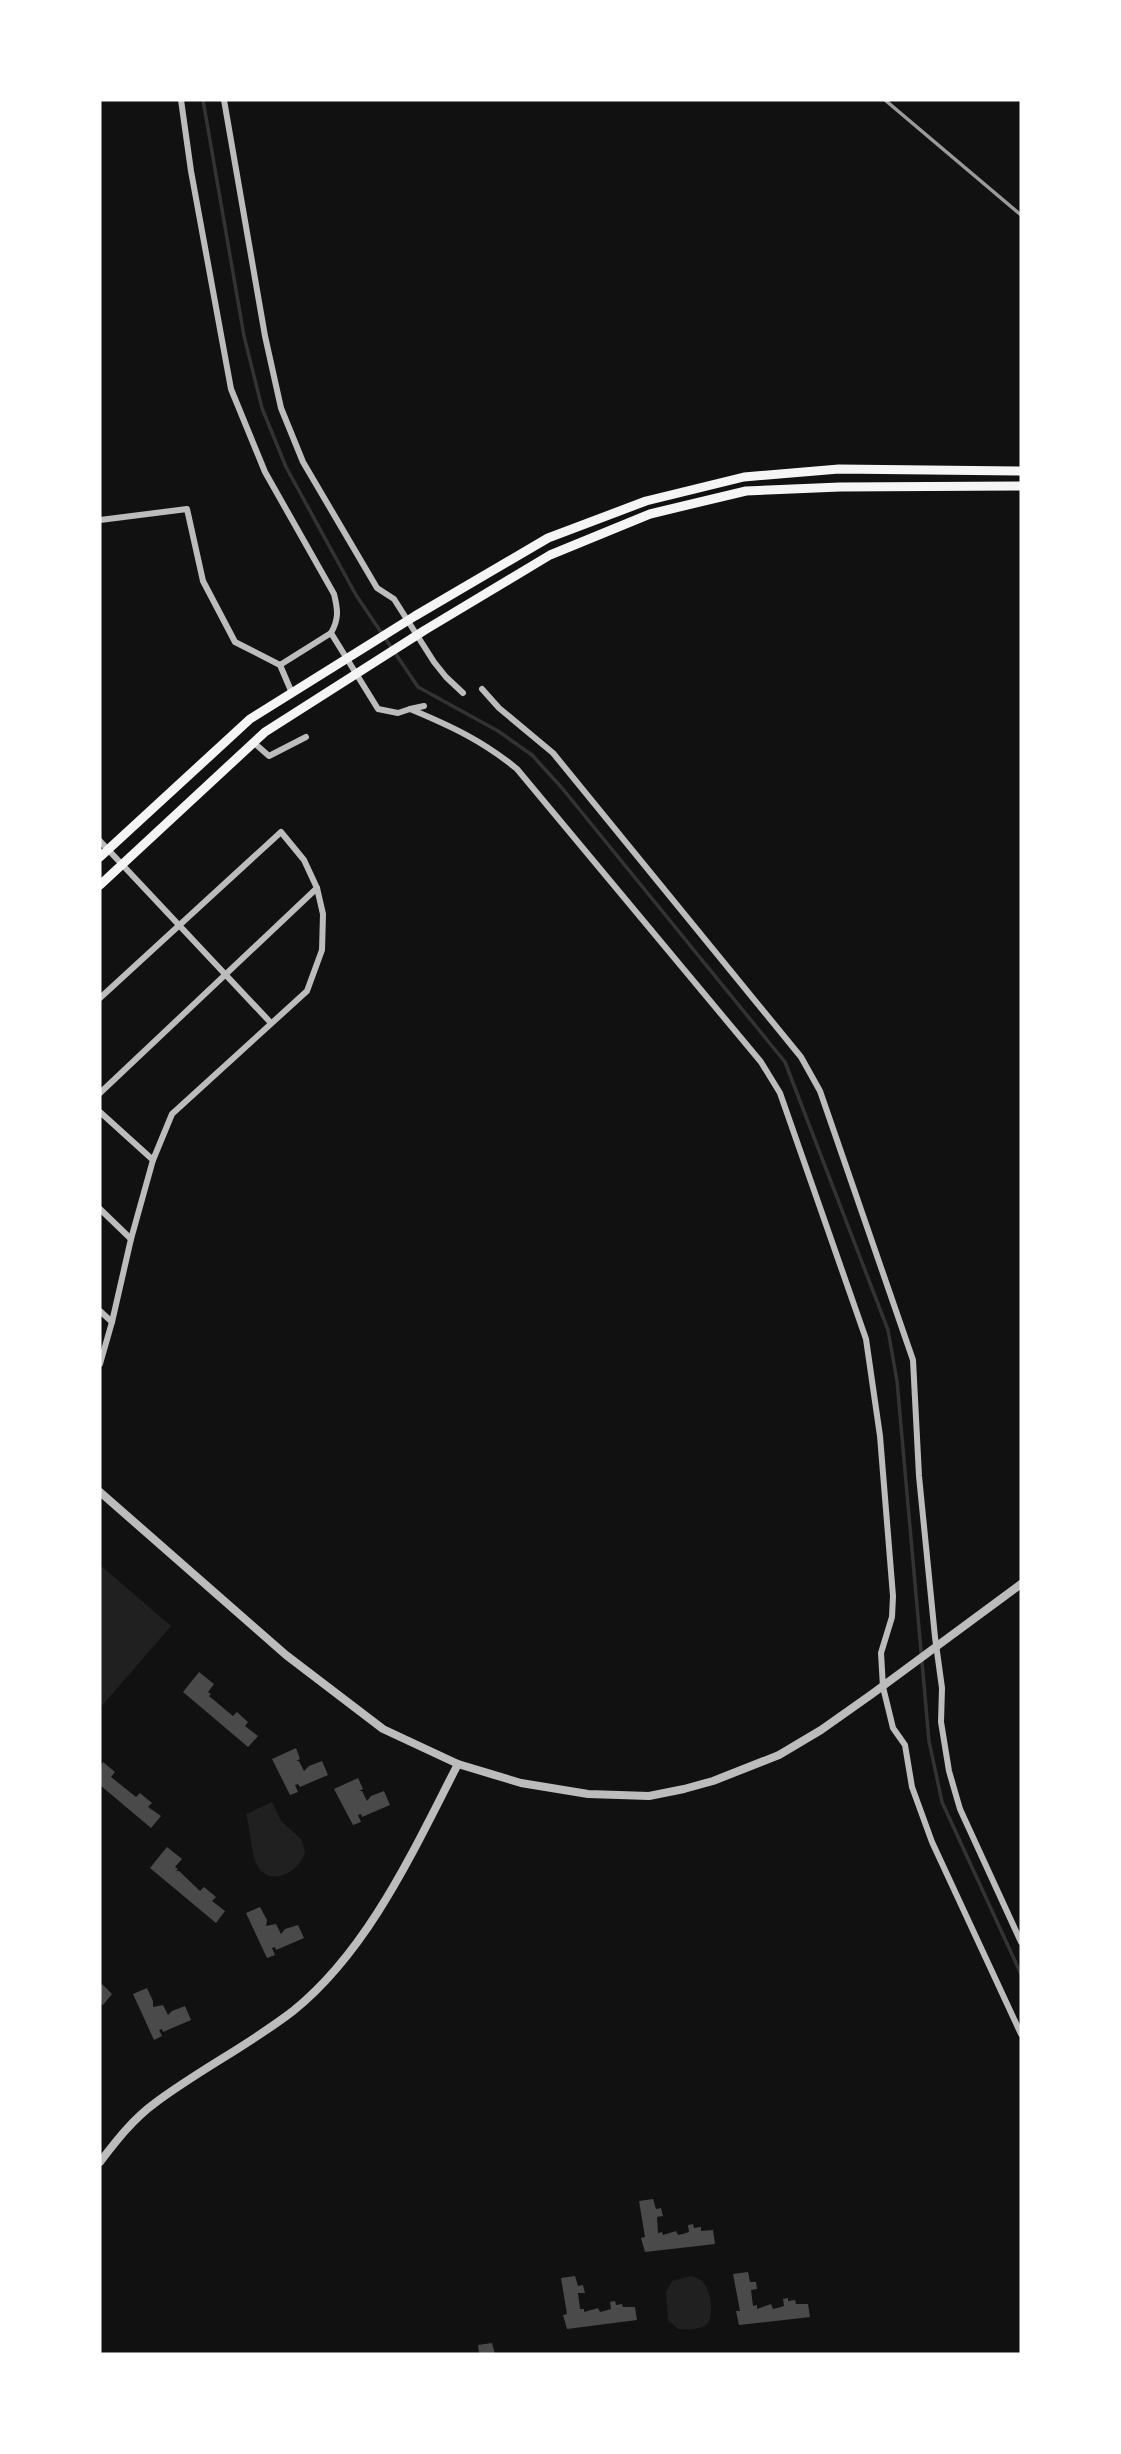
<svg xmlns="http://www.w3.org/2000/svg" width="1121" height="2454" font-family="Roboto,sans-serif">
<rect width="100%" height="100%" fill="#111"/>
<!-- green -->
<g fill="#202020">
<polygon points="100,1565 171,1626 100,1708"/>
<path d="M272,1802L281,1821L301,1839L305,1851C301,1873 267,1889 256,1863C251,1851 250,1828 246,1814Z"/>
<path d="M691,2276C697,2278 702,2279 705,2285C711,2293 714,2316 707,2324C700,2330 687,2330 678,2329L668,2320L666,2293L672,2281Z"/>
</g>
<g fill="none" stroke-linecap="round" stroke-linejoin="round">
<!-- stream -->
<polyline stroke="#333" stroke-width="3.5" points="203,100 244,336 262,408 286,467 356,595 418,687 498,731 532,755 562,788 785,1062 888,1330 897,1381 929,1741 942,1802 1021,1974"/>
</g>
<!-- building -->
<g fill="#4a4a4a">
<polygon points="199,1672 214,1684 208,1692 211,1694 209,1696 233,1716 237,1712 248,1722 245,1726 258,1736 248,1747 183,1692"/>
<polygon points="296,1748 300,1759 296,1761 299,1761 304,1771 309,1766 322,1761 328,1775 300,1787 298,1784 295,1785 298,1792 290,1795 272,1759"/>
<polygon points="103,1762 115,1772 111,1777 136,1797 140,1793 152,1803 148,1807 161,1816 151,1828 100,1785 100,1767"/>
<polygon points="358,1778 363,1789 359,1791 362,1791 367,1801 371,1796 384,1791 390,1805 362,1817 361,1814 358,1815 361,1822 353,1825 334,1789"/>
<polygon points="167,1847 182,1859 175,1867 178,1869 176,1871 179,1871 200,1891 204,1887 216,1897 212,1901 225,1911 216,1923 150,1868"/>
<polygon points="260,1907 267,1920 266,1926 276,1924 281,1934 285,1929 298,1925 304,1938 276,1950 275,1947 272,1948 275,1955 267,1958 246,1913"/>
<polygon points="102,1984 112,1994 103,2005 100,2003 100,1987"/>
<polygon points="147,1988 153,2001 153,2007 163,2005 168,2015 172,2011 185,2006 191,2020 163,2032 162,2029 159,2030 162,2036 154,2040 133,1994"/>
<polygon points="653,2199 656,2209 661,2208 663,2216 657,2217 658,2233 662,2232 663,2235 676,2231 678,2235 683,2234 689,2232 688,2225 693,2224 694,2228 701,2227 701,2231 713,2230 715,2244 645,2252 641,2238 645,2237 639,2201"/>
<polygon points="748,2272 750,2282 756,2282 757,2289 751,2290 753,2306 757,2305 757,2309 771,2304 773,2309 777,2308 784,2306 783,2299 788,2298 788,2301 795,2300 796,2304 808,2304 810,2317 739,2325 736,2311 740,2311 733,2274"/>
<polygon points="575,2276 578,2286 583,2285 585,2293 578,2293 580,2309 584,2309 584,2312 598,2308 600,2312 604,2311 611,2309 610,2302 615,2301 616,2305 622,2304 623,2307 635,2307 637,2320 567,2329 563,2315 567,2314 561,2278"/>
<polygon points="492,2343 495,2354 479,2354 478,2345"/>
</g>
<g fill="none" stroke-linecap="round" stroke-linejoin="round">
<!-- minor -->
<g stroke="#bcbcbc" stroke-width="6">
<path d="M181,100L191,171L231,389L265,472L334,594C338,610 339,619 331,633L378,709L398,713L410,709"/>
<polyline points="224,100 265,336 281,408 303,462 377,588 394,599 434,662 446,677 463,693"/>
<polyline points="100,520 187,509 203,581 235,642 280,665 292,693"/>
<polyline points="280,665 331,633"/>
<polyline points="482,689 499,708 553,753 801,1057 820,1091 913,1360 919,1476 935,1637 942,1688 941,1722 949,1771 960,1809 1021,1942"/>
<path d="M424,706L410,709C451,726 483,741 517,769L761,1062L780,1093L866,1339L880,1436L893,1596L892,1617L881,1653L883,1687L893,1728L905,1745L912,1787L932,1842L1021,2034"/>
<polyline points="253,742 269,756 306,737"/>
<polyline points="100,841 271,1023"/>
<polyline points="100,998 281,832 304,860 317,888 323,914 322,950 307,991 172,1114 153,1160 131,1239 112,1322 100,1364"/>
<polyline points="100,1093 317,888"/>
<polyline points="100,1112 153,1160"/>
<polyline points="100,1209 131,1239"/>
<polyline points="100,1311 112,1322"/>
</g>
<!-- tertiary -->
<g stroke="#bcbcbc" stroke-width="8">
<polyline points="100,1492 286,1655 383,1729 458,1764 521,1783 588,1794 649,1796 684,1789 713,1781 779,1755 821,1730 872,1694 1021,1584"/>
<path d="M100,2162C116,2141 133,2119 155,2103C199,2070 249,2045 293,2011C369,1950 414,1849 458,1764"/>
</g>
<!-- secondary -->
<g stroke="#f5f5f5" stroke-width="9">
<polyline points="100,857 250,719 415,616 548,538 646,501 744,477 839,469 1021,471"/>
<polyline points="100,885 265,732 425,630 550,555 650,514 746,491 840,487 1021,486"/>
</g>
<!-- rail -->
<polyline stroke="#9a9a9a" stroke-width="3.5" points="885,100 1021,215"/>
</g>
<!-- border -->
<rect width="1121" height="2454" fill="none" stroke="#ffffff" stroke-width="203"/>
</svg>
